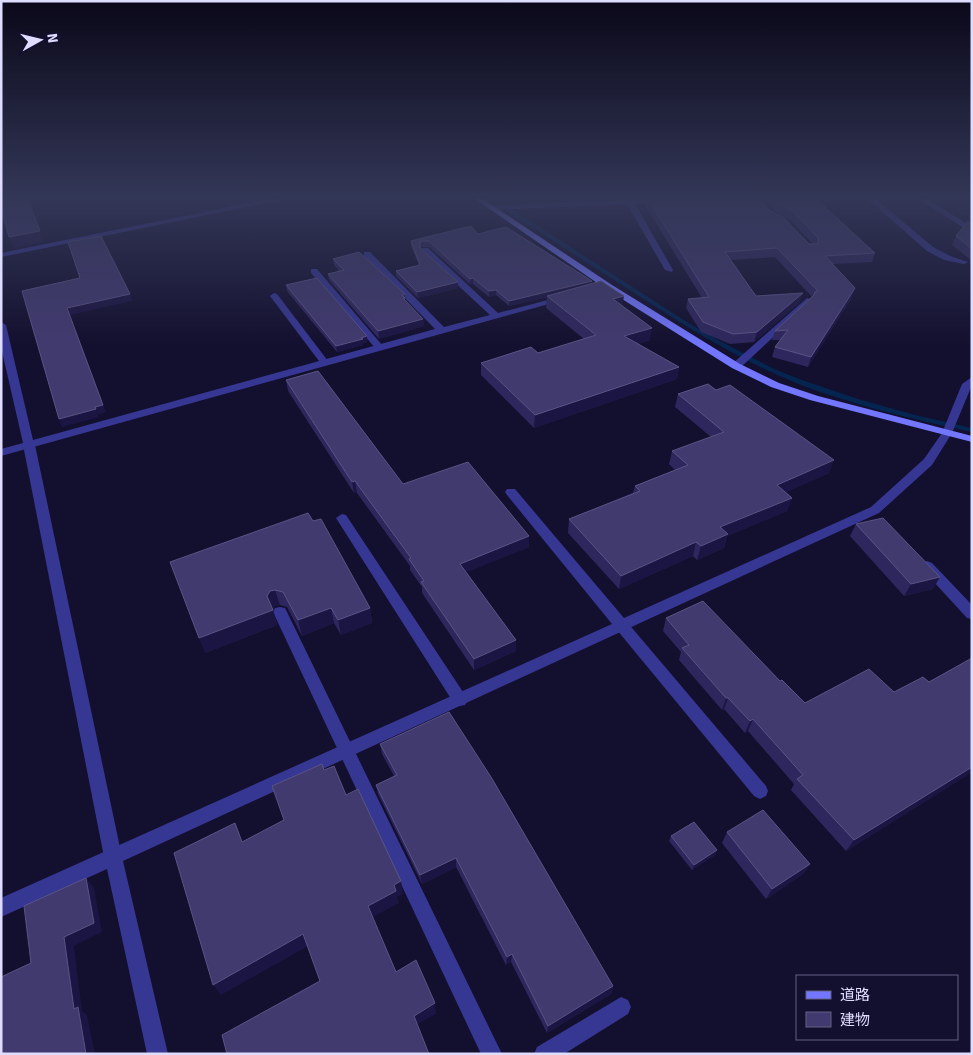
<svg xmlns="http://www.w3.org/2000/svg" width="973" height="1055" font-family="Signika,'Noto Sans JP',sans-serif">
<rect width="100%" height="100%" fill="#130f2e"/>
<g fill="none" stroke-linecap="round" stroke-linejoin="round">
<!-- stream -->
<path fill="#052551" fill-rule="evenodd" d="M488,199H494L524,217L682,319L714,338L774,369L802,380L858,399L915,415L972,428V432C912,419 852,405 796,383C754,366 716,344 678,321Z"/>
<!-- lane -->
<g fill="#363792" fill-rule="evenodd">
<polygon points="868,199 876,199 933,247 950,256 968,262 964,264 944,260 927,251"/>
<polygon points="627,200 634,202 673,270 672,272 665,270 626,202"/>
<polygon points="311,269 317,269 382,345 382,349 376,349 311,273"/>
<polygon points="274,293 277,294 328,361 328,365 322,365 270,296"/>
<polygon points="807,298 810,299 810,303 740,368 732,368 732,364"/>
<polygon points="29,442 35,445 122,857 119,863 113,866 107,863 104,857 23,445"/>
<polygon points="342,514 346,515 465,695 468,700 465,705 460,706 455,705 336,518"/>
<polygon points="280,607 285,608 287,612 502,1054 481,1054 273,612 275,608"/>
<polygon points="622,620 627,622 766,786 768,791 766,796 760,799 754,796 617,630 615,626 617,622"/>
<polygon points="621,997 628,1000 631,1007 628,1014 564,1054 534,1054 537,1047"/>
</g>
<!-- street -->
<g fill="#363792" fill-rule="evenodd">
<polygon points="269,199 285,199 1,257 1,253"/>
<polygon points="647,199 665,201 661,203 491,210 487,208 491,206"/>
<polygon points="918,199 927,199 972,227 972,233"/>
<polygon points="422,248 428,248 498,313 563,296 567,299 1,456 1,449 23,443 1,347 1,322 6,325 33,440 435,329 364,256 364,252 370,252 444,327 490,315 422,252"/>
<polygon points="972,377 972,385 952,433 932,465 879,513 123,861 168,1054 147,1054 107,869 1,917 1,898 612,624 507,495 505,492 507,489 515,489 624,618 871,507 924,459 942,433 962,384"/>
<polygon points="927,561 932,563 972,605 972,619 967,618 922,569 920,566 922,563"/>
</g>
<!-- secondary -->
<polygon fill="#7377ff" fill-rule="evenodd" points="475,199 483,199 612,285 740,364 779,383 818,396 972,436 972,442 810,400 771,387 732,368 606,289"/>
</g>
<!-- wall -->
<g fill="#2e275d">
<polygon points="646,199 760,199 769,210 809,244 813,244 790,220 775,211 764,199 816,199 875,253 872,262 833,264 852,297 808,367 772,357 775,347 780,340 772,340 775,331 812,297 775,257 731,260 756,296 800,302 754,342 730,344 701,332 686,308 688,299 702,298 645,205"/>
<polygon points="972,211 972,219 969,217"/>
<polygon points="972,224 972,261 952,245 956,236"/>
<polygon points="478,234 592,284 622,306 650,340 637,344 679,367 677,379 534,428 481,375 481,363 538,353 584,339 546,308 547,297 509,306 496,295 489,297 473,284 470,284 429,247 421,247 421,248 458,282 458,288 418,298 396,276 396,271 419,265 411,246 411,241"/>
<polygon points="333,259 405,294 405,300 423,319 424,326 379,339 329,280 328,274 339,271 334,265"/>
<polygon points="286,285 367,336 367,342 363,343 363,345 337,352 287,291"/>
<polygon points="286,380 403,484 529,536 529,547 466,572 516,640 516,651 474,670 422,593 422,587 410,570 410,566 357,493 354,493 288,391"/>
<polygon points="678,394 829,473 786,492 792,498 787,511 727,536 724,548 697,560 693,556 619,589 568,533 569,519 633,493 635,486 675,470 669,464 672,451 711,437 675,407"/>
<polygon points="313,521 370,608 372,623 341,635 334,623 302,636 287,607 280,605 275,606 273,609 277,625 205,653"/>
<polygon points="856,524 933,589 904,596 850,536"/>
<polygon points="666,618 780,681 805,703 972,772 846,851 791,790 794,784 748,731 745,733 724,709 722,710 679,660 681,652 663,631"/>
<polygon points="380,744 613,986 611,994 547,1033 511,962 506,965 456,867 422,884 378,794 376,785 394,776 382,754"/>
<polygon points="727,832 810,864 803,874 766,899 722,843"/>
<polygon points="671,836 717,850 715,855 692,870 669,841"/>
</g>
<!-- shaded-wall -->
<g fill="#1b1543">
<polygon points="28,199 32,199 34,204 32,207 44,242 14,248 9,237"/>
<polygon points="473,278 473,284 470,284 470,279"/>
<polygon points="592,281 591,287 547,296 547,297 509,306 509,301"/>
<polygon points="458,282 458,288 418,298 417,292"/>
<polygon points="855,288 852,297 808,367 811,357"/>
<polygon points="496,290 496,295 489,297 489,291"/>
<polygon points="803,293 800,302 754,342 757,332"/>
<polygon points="130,294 132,301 70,315 106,412 98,415 95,407 67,308"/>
<polygon points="624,296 622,308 613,299"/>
<polygon points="423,319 424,326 379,339 378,331"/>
<polygon points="652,328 650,340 622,348 624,336"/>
<polygon points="367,336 367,342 363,343 363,345 337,352 336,346"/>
<polygon points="679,367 677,379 534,428 535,415"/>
<polygon points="96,409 99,417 62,427 59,419"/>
<polygon points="834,460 829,473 773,498 777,485"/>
<polygon points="355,481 357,493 354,493 352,482"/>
<polygon points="792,498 787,511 727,536 724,548 697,560 701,546 720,527"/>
<polygon points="529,536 529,547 460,575 460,564"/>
<polygon points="696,542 693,556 619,589 621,576"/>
<polygon points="940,577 933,589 904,596 911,584"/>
<polygon points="275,590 280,605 275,606 272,610 273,610 277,625 205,653 199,638 267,596 270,591"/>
<polygon points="331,608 334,623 302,636 298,620"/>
<polygon points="370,608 372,623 341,635 338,620"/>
<polygon points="516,640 516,651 474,670 474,659"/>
<polygon points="726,698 728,698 724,709 722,710"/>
<polygon points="753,719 748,731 745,733 750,721"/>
<polygon points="972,767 972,772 846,851 854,840"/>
<polygon points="717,850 715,855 692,870 694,865"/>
<polygon points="456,858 456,867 422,884 420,875"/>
<polygon points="810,864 803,874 766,899 772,889"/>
<polygon points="86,878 94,888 102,932 74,946 82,1011 87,1015 95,1054 86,1054 74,1009 64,937"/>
<polygon points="401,881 403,894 397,897 399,903 371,918 368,906 394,885"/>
<polygon points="303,934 308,946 221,995 213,985"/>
<polygon points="512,954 511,962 506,965 507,957"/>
<polygon points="613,986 611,994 547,1033 548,1026"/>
<polygon points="435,1003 436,1014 416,1025 414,1016"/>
</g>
<!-- building -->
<g fill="#413a6f" stroke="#5a5485">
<polygon points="1,199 28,199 40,231 9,237 1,208"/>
<polygon points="648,199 760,199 769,210 784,218 809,244 818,244 818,238 793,211 777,203 774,199 816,199 875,253 825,256 855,288 811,357 775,347 788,330 775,331 814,295 815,292 818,291 777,248 725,252 756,296 803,293 757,332 733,334 703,322 688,299 709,297"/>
<polygon points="968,221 972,224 972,249 956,236"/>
<polygon points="471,226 478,234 506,227 592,281 509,301 496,290 489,291 473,278 470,279 429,241 420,241 420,248 458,282 417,292 396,271 420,265 411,241"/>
<polygon points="101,236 130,294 67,308 103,405 95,407 96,409 59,419 22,291 80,278 68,242"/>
<polygon points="359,252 405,294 402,295 405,298 403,298 423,319 378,331 328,274 344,270 333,259"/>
<polygon points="317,278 367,336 361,338 363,339 336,346 286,285"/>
<polygon points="601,281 624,296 613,299 652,328 624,336 679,367 535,415 481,363 531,347 538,353 596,335 547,296"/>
<polygon points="318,371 403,484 468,462 529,536 460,564 516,640 474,659 421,582 424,581 409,559 411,558 355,481 352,482 286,380"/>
<polygon points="708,384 716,390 730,385 834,460 777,485 792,498 720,527 728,534 701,546 696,542 621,576 569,519 640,491 635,486 688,465 672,451 724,432 678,394"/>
<polygon points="308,513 313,521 321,519 370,608 338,620 331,608 298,620 283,592 275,590 270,591 267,596 273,610 199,638 170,562"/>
<polygon points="883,518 940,577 911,584 856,524"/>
<polygon points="703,601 780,681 782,680 805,703 869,669 894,692 923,677 929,682 972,658 972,767 854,840 797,779 803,775 753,719 750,721 728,698 726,698 682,648 689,645 666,618"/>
<polygon points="449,712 491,777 613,986 548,1026 512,954 507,957 456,858 420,875 376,785 397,775 380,744"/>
<polygon points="322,764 324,770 334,766 346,795 358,789 401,881 394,885 396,891 368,906 396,972 416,960 435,1003 414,1016 429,1054 227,1054 222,1035 320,981 303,934 213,985 174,853 235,823 242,842 284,820 272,786"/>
<polygon points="763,810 810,864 772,889 727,832"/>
<polygon points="694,822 717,850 694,865 671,836"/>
<polygon points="86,878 94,923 64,937 74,1009 78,1007 86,1054 1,1054 1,977 31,963 24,906"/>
</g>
<!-- sky -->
<linearGradient id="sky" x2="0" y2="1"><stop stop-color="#0a0819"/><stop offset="0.57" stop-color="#333757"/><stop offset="1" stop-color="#333757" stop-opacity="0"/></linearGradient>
<rect width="973" height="347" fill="url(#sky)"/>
<!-- border -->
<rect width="973" height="1055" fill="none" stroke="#dedcff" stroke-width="5"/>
<!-- legend -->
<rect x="796" y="975" width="162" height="65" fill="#130f2e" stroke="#646182"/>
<rect x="806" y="991" width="25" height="8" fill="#7377ff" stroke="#646182"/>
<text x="840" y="1000" font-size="15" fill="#dedcff">道路</text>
<rect x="806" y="1012" width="25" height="15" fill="#413a6f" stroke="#646182"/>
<text x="840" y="1025" font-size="15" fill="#dedcff">建物</text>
<!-- north arrow -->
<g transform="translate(40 40) rotate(82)" stroke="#130f2e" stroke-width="4" paint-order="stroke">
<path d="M0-4L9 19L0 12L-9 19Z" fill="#dedcff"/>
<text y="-8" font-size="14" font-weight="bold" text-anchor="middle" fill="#dedcff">N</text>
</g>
</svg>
